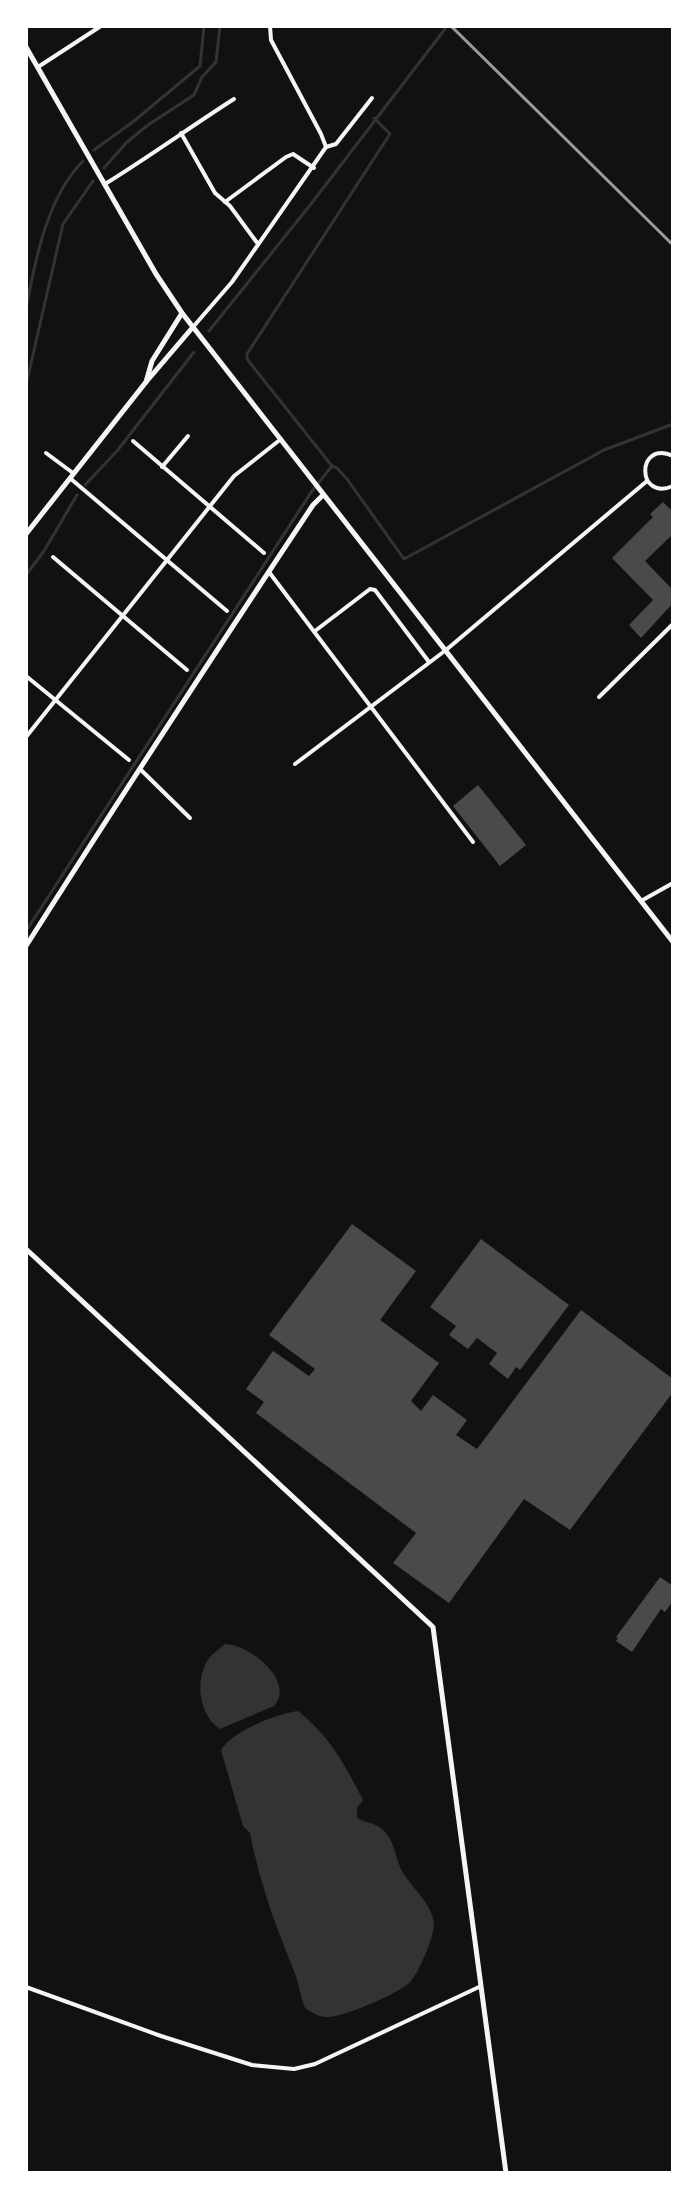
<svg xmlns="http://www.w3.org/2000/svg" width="699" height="2199" font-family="Cabin,sans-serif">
<rect width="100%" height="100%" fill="#111"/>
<!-- water -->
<g fill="#333">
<path d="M225,1644C249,1644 296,1681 274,1706L220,1729C200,1716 195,1684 206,1663C210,1655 218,1650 225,1644Z"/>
<path d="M298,1711C329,1735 345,1765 363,1800L357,1808V1818C364,1823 376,1822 383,1830C394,1840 395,1856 401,1869C410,1887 434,1904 434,1926C433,1938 419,1973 410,1982C400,1993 342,2018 327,2017C318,2017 311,2012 305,2008C300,1996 299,1983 294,1971C275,1924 260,1884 250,1833L243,1826L221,1750C232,1731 276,1714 298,1711Z"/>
</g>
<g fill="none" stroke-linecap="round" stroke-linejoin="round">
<!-- stream -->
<g stroke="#333" stroke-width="3">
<polyline points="94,150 134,121 200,66 204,26"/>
<polyline points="104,168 127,142 148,125 194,95 202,77 216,62 220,26"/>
<path d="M26,309C35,261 47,197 83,161"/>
<polyline points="209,331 311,204 445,29"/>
<polyline points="26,385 63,224 93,181"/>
<polyline points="332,466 247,359 247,354 390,134 374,118"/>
<polyline points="85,485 117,451 194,352"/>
<polyline points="26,575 44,551 77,495"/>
<polyline points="26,931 312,491 332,466 337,468 347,479 404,559 604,450 673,424"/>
</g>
</g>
<!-- building -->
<g fill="#4a4a4a">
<polygon points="663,502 673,512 673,539 671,536 645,561 673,590 673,603 641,638 629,625 653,600 612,558 653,517 650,514"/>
<polygon points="478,785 526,845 500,866 453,806"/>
<polygon points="352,1224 416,1271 380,1320 439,1363 411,1401 421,1411 433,1395 467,1420 456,1435 477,1449 581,1310 673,1379 673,1392 570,1530 524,1499 449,1603 393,1563 416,1533 256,1413 264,1402 246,1389 273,1351 309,1376 315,1369 269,1335"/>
<polygon points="481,1239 569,1305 520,1370 516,1367 508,1379 489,1364 497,1353 477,1338 468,1349 449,1335 456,1326 430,1307"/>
<polygon points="660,1577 673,1586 673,1601 665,1612 661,1609 632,1652 616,1641 618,1638 616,1637"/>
</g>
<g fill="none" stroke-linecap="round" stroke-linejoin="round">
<!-- minor -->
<g stroke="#f5f5f5" stroke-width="4">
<polyline points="38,67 101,26"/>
<polyline points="181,133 215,193 230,206 258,244"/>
<polyline points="326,147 336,144 372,98"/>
<path d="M105,184C149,157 190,127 234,99"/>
<polyline points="225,202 286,157 293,154 314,168"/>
<polyline points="193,327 232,282 326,147 321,134 271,40 270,26"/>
<polyline points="133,441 264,553"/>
<polyline points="46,453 73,473"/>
<path d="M673,456C636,439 636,502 673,486"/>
<polyline points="162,467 188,436"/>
<polyline points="71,479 227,611"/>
<polyline points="53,557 187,670"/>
<polyline points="269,572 473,842"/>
<polyline points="315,631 370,589 375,590 429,662"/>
<polyline points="26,676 129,760"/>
<polyline points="599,697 673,624"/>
<polyline points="26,737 234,476 281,439"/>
<polyline points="295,764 446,650 647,481"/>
<polyline points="140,769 190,818"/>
<polyline points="641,901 673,883"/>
<polyline points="26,1987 161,2036 252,2065 294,2069 315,2064 479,1987"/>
</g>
<!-- tertiary -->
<g stroke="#f5f5f5" stroke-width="5">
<polyline points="146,382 152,361 182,313"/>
<polyline points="26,534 146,382 193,327"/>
<path d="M26,946C120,798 216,651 313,505L323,495"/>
<polyline points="26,1249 433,1627 506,2173"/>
</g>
<!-- secondary -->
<polyline stroke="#f5f5f5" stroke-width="5" points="26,47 156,274 182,313 673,942"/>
<!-- rail -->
<polyline stroke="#9a9a9a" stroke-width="3" points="451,26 673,245"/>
</g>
<!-- border -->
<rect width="699" height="2199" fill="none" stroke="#ffffff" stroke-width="56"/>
</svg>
